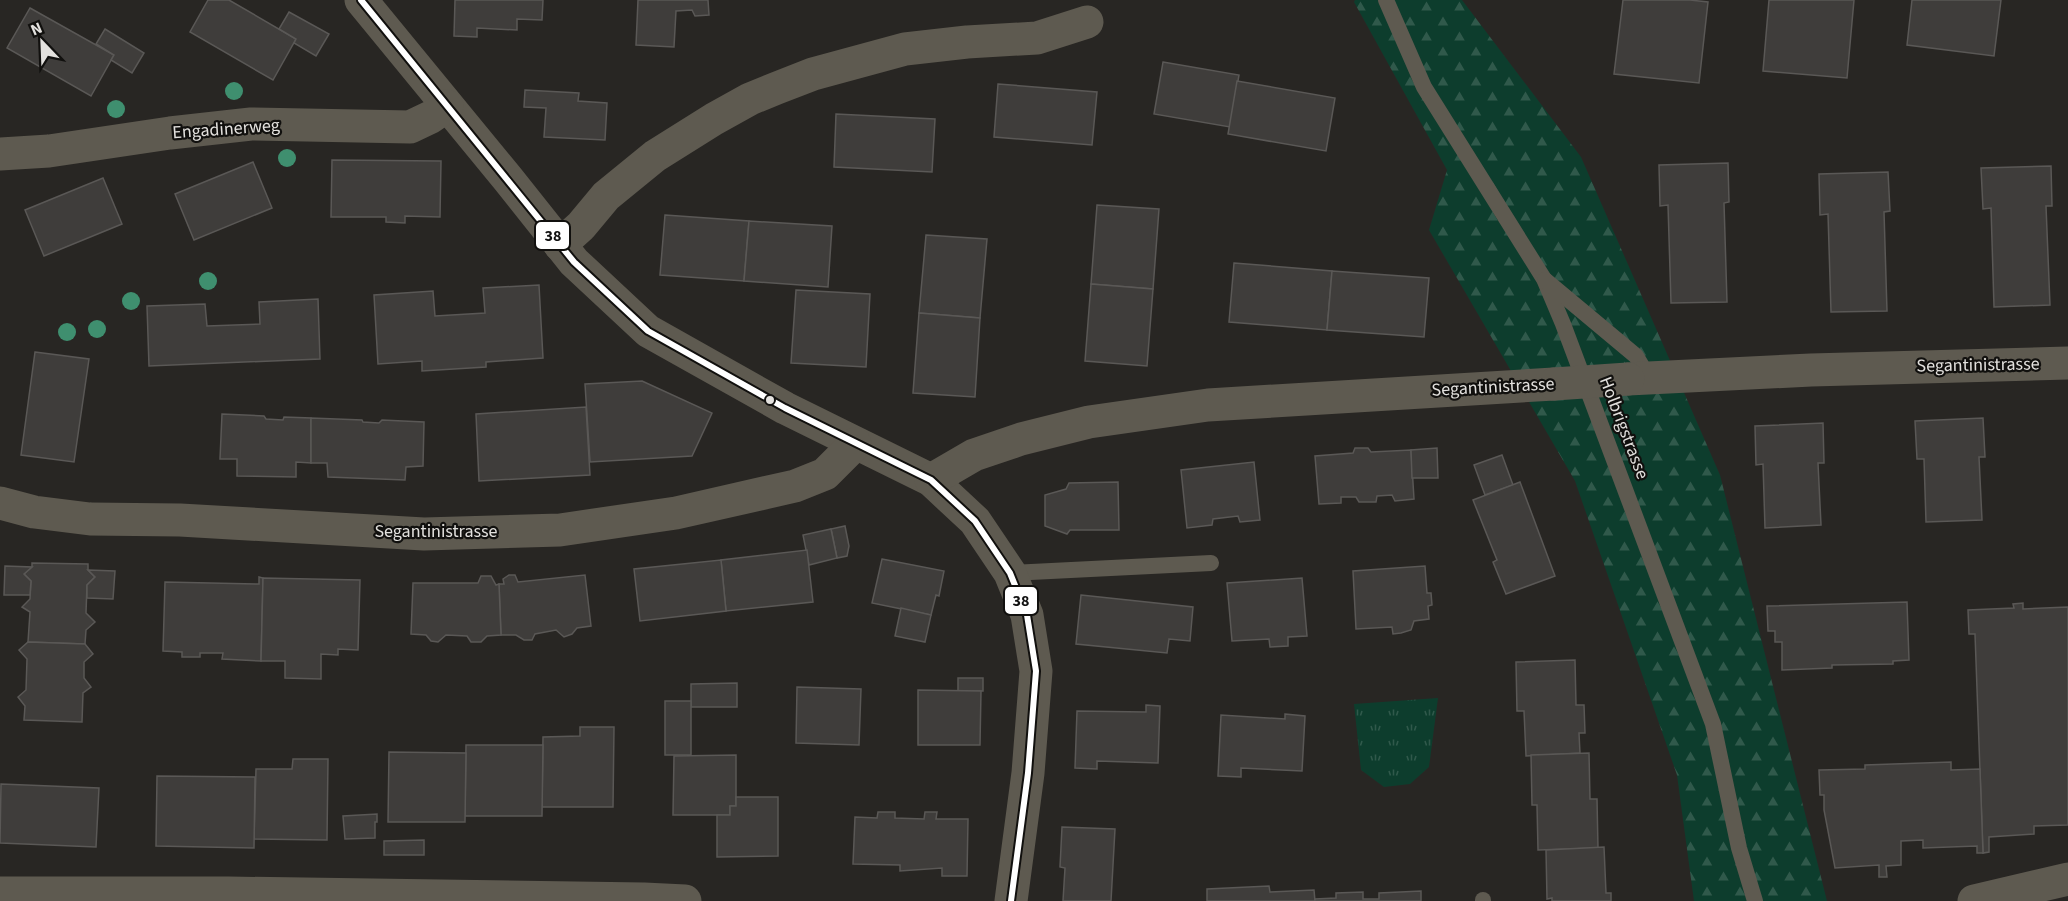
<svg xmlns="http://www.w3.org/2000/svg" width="2068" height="901" font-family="'Source Sans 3',sans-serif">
<defs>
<pattern id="forest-firs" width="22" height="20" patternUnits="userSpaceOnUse" patternTransform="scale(1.5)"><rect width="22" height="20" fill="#0d3d2d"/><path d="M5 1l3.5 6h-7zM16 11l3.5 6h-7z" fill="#30594b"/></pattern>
<pattern id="park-tufts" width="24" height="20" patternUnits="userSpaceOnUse" patternTransform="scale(1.5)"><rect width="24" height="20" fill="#0d3d2d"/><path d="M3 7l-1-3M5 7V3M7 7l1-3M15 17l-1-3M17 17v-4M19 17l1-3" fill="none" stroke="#30594b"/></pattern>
</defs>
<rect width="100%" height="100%" fill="#282623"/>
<!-- forest -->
<polygon fill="url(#forest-firs)" points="1355,0 1462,0 1581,157 1720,475 1827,901 1694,901 1677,775 1575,481 1429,230 1447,170 1354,2"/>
<!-- park -->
<polygon fill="url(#park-tufts)" points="1438,698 1429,767 1410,784 1384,787 1361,770 1354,704"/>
<!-- building -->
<g fill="#3f3d3b" stroke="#5a5856" stroke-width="1.5">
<polygon points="208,0 229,0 296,39 273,80 190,32"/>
<polygon points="455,0 543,0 542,20 517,19 517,30 477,28 477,37 454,36"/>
<polygon points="638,0 708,0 709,15 695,16 692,10 676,11 674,47 636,45"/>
<polygon points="1623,0 1690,0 1708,2 1699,83 1614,74"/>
<polygon points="1769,0 1854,0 1847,78 1763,71"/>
<polygon points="1912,0 2001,0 1994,56 1907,45"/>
<polygon points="30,8 114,55 91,96 7,48"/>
<polygon points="289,12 329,34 316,56 294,43 296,39 279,29"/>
<polygon points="105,29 144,53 132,73 111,60 114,55 96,44"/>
<polygon points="1163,62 1239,75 1230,127 1154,114"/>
<polygon points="1237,81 1335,98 1326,151 1228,134"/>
<polygon points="998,84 1097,92 1092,145 994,137"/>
<polygon points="525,90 579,93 578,101 607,103 605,140 544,137 546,108 524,107"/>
<polygon points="836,114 935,119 932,172 834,167"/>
<polygon points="332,160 441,161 440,217 405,216 405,223 386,222 386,217 331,217"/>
<polygon points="253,162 272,208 194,240 175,194"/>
<polygon points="1728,163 1729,202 1724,203 1727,302 1671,303 1668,205 1660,206 1659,165"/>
<polygon points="2051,166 2052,206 2046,206 2050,305 1994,307 1991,208 1983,209 1981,168"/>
<polygon points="1888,172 1890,211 1884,212 1887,311 1831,312 1828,214 1820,215 1819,174"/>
<polygon points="103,178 122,224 44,256 25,210"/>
<polygon points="1097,205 1159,209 1153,289 1091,284"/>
<polygon points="665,215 749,221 744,281 660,275"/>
<polygon points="749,221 832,226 828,287 744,281"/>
<polygon points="926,235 987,239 980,318 919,313"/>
<polygon points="1234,263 1332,271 1327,330 1229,322"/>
<polygon points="1332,271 1429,278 1424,337 1327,330"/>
<polygon points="1091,284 1153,289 1147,366 1085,361"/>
<polygon points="539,285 543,358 486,362 486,367 422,371 422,361 378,364 374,295 433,291 435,316 485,313 483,288"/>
<polygon points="796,290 870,294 866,367 791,363"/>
<polygon points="318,299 320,359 149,366 147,306 205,304 207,326 260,324 259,302"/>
<polygon points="919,313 980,318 975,397 913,393"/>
<polygon points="35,352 89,359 74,462 21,455"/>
<polygon points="642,381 712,413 692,456 590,462 585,384"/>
<polygon points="586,407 590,475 479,481 476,414"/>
<polygon points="222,414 264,416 266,419 283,420 284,417 311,418 311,463 296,462 296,477 237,476 237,459 220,459"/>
<polygon points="311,418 362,420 363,422 379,423 382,420 424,422 423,466 406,467 405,480 328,477 327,463 311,463"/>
<polygon points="1983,418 1985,457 1979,457 1982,520 1926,522 1924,459 1917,459 1915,421"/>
<polygon points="1823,423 1824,463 1818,463 1821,525 1765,528 1763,464 1756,465 1755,426"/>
<polygon points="1355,448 1368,448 1371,452 1411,450 1414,499 1395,501 1392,495 1377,496 1376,502 1359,502 1356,497 1341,497 1341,503 1319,504 1315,456 1353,453"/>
<polygon points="1437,448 1438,478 1412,478 1411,450"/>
<polygon points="1502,455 1513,485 1485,495 1474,465"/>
<polygon points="1254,462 1260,520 1240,522 1238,516 1213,519 1212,525 1187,528 1181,470"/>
<polygon points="1118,482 1119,530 1070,530 1067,534 1045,526 1045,495 1066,489 1069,483"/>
<polygon points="1520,482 1555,576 1506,594 1493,562 1497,560 1473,500"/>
<polygon points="845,526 849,546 847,556 837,558 831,529"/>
<polygon points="831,529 837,558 809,565 803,535"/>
<polygon points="807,550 813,602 726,611 721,560"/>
<polygon points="882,559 944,571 939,596 936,595 931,615 872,603"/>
<polygon points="721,560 726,611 640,621 634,569"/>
<polygon points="32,563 88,564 88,570 95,577 87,585 86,613 95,622 86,630 85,644 28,642 30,612 22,607 30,599 31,581 24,574 32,567"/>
<polygon points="5,566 32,567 24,574 31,581 30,595 4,595"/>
<polygon points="1425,566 1427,593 1431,593 1432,605 1428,606 1429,619 1414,621 1411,630 1401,633 1393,634 1392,627 1356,629 1353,571"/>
<polygon points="88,570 115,571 113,599 87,598 87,585 95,577"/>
<polygon points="509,575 515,575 518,582 585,575 591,626 577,628 572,634 564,637 556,630 535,634 532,640 524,640 516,635 501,635 499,584 504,584 503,579"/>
<polygon points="481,576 491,576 496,585 499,584 501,635 487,636 481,642 471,642 467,636 446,635 438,642 431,641 426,635 411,634 413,583 478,583"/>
<polygon points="259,577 263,578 261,661 222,659 223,653 200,653 200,657 182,657 182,652 163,651 165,582 259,584"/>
<polygon points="263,578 360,580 358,650 338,649 338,655 321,654 321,679 285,678 285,661 261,661"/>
<polygon points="1302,578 1307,636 1288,637 1288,646 1270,647 1269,639 1232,641 1227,583"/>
<polygon points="1081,595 1193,607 1190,641 1169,639 1167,653 1076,644"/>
<polygon points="1907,602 1909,660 1893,661 1893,664 1832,665 1832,668 1782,670 1782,642 1775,642 1775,631 1768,631 1767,606"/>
<polygon points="2023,603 2023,609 2068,607 2068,825 2034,826 2034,834 1989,837 1989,852 1983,853 1975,634 1969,634 1968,610 2014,608 2013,604"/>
<polygon points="901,608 931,615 925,642 895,636"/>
<polygon points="28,642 85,644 93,654 84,662 84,678 91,687 83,693 82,722 24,720 25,706 18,697 26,690 27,659 19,650"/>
<polygon points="1575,660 1576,705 1584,705 1585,733 1579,733 1580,753 1526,756 1524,711 1517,711 1516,662"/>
<rect x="958" y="678" width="25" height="13"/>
<polygon points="737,683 737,707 691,707 691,684"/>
<polygon points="797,687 861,689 859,745 796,743"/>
<polygon points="918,690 981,691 980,745 918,745"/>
<rect x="665" y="701" width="26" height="54"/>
<polygon points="1146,705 1160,706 1158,763 1097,761 1097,769 1075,768 1077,711 1146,712"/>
<polygon points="1285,714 1305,716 1302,771 1241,768 1241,777 1218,776 1221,715 1285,719"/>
<polygon points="580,727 614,727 613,807 542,807 543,737 580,736"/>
<polygon points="466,745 543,745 542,816 465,816"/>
<polygon points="389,752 466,753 465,822 388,822"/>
<polygon points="1589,753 1590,799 1597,799 1598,848 1538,850 1537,805 1532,805 1531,755"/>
<polygon points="736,755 736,806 730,806 730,815 673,815 674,756"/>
<polygon points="293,759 328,759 327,840 254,839 256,769 292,769"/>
<polygon points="1951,762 1951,770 1980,769 1983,853 1977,853 1977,846 1923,848 1923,840 1901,841 1901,865 1886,866 1887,877 1879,877 1879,865 1835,868 1824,810 1824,795 1820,795 1819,770 1865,769 1865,765"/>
<polygon points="157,776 255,777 254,848 156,846"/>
<polygon points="1,784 99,788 96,847 0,843"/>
<polygon points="736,797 778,797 778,856 717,857 717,815 730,815 730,806 736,806"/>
<polygon points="878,812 895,812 895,818 924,819 925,812 937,812 936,819 968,819 967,876 942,876 942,868 900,871 900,865 853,864 855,817 877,818"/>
<polygon points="377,814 377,822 375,822 375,838 345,839 343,816"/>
<polygon points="1062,827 1115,829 1111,901 1063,901 1065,868 1060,867"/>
<polygon points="424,840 424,855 384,855 384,841"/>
<polygon points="1604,847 1606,893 1611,893 1611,901 1552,901 1552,898 1547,899 1546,850"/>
<polygon points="1269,886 1270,892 1314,890 1315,901 1207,901 1207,889"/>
<polygon points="1421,891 1421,901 1315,901 1315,899 1336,898 1336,893 1363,892 1363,899 1379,899 1379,893"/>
</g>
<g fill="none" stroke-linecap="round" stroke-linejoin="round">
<!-- service -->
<g stroke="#5e5a50" stroke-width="16">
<polyline points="1386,0 1424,87 1544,279 1563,324 1713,724 1739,848 1755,901"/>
<polyline points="1545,280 1636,356 1649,378"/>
<polyline points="1010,573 1211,563"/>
<polyline points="1483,900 1483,901"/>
</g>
<!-- minor -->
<g stroke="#5e5a50" stroke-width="33">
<polyline points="361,0 508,179 574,262 648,331 785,408 931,480 975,521 1010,573 1027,615 1036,671 1028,773 1011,901"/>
<polyline points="0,154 49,151 170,133 251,124 410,127 431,117 447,106"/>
<polyline points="560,245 581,226 606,196 655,156 714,119 750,99 777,88 813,74 905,49 967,42 1037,38 1087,22"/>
<polyline points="1628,379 1811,370 2068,363"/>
<polyline points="931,480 974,455 1021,439 1089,422 1208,405 1554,384"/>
<polyline points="0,503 34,512 90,519 180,520 424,534 560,530 676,513 795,486 825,474 855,444"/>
<polyline points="0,893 229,893 644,899 685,901"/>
<polyline points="1974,901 2068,879"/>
</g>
<!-- minor-bridge -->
<polyline stroke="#5e5a50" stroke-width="33" points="1554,384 1628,379"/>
<!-- bus-1 casing -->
<g stroke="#11100e" stroke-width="10">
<polyline id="bus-1" points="361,0 574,262 648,331 785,408 931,480 975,521 1010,573 1027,615 1036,671 1028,773 1011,901"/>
</g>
<!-- bus-1 -->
<use href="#bus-1" stroke="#fff" stroke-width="6"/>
</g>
<!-- trees -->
<g fill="#3f8f6f">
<circle cx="234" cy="91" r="9"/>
<circle cx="116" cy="109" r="9"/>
<circle cx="287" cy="158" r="9"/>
<circle cx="208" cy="281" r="9"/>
<circle cx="131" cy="301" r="9"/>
<circle cx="97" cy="329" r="9"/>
<circle cx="67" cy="332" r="9"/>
</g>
<!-- markers -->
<circle fill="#e3e1de" stroke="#11100e" stroke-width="2" cx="770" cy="400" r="5"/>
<g text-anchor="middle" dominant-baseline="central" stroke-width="4.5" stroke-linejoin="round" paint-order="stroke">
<!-- street labels -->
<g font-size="18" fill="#e3e1de" stroke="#11100e">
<text transform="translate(226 129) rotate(-4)">Engadinerweg</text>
<text transform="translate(1978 365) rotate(-1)">Segantinistrasse</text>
<text transform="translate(1493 387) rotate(-3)">Segantinistrasse</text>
<text transform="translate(1624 428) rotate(69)">Holbrigstrasse</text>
<text x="436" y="531">Segantinistrasse</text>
</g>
</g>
<g stroke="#11100e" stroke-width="2">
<rect x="535" y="221" width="35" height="29" rx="6" fill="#fff"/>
<rect x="1004" y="586" width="34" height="29" rx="6" fill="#fff"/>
</g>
<g font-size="16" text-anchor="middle" font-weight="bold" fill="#111">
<text x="553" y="241">38</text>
<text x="1021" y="606">38</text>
</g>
<!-- north arrow -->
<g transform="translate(42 42) rotate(337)" stroke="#11100e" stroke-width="4.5" paint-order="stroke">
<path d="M0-4.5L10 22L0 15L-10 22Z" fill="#e3e1de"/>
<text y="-9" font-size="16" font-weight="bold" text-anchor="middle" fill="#e3e1de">N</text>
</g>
</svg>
